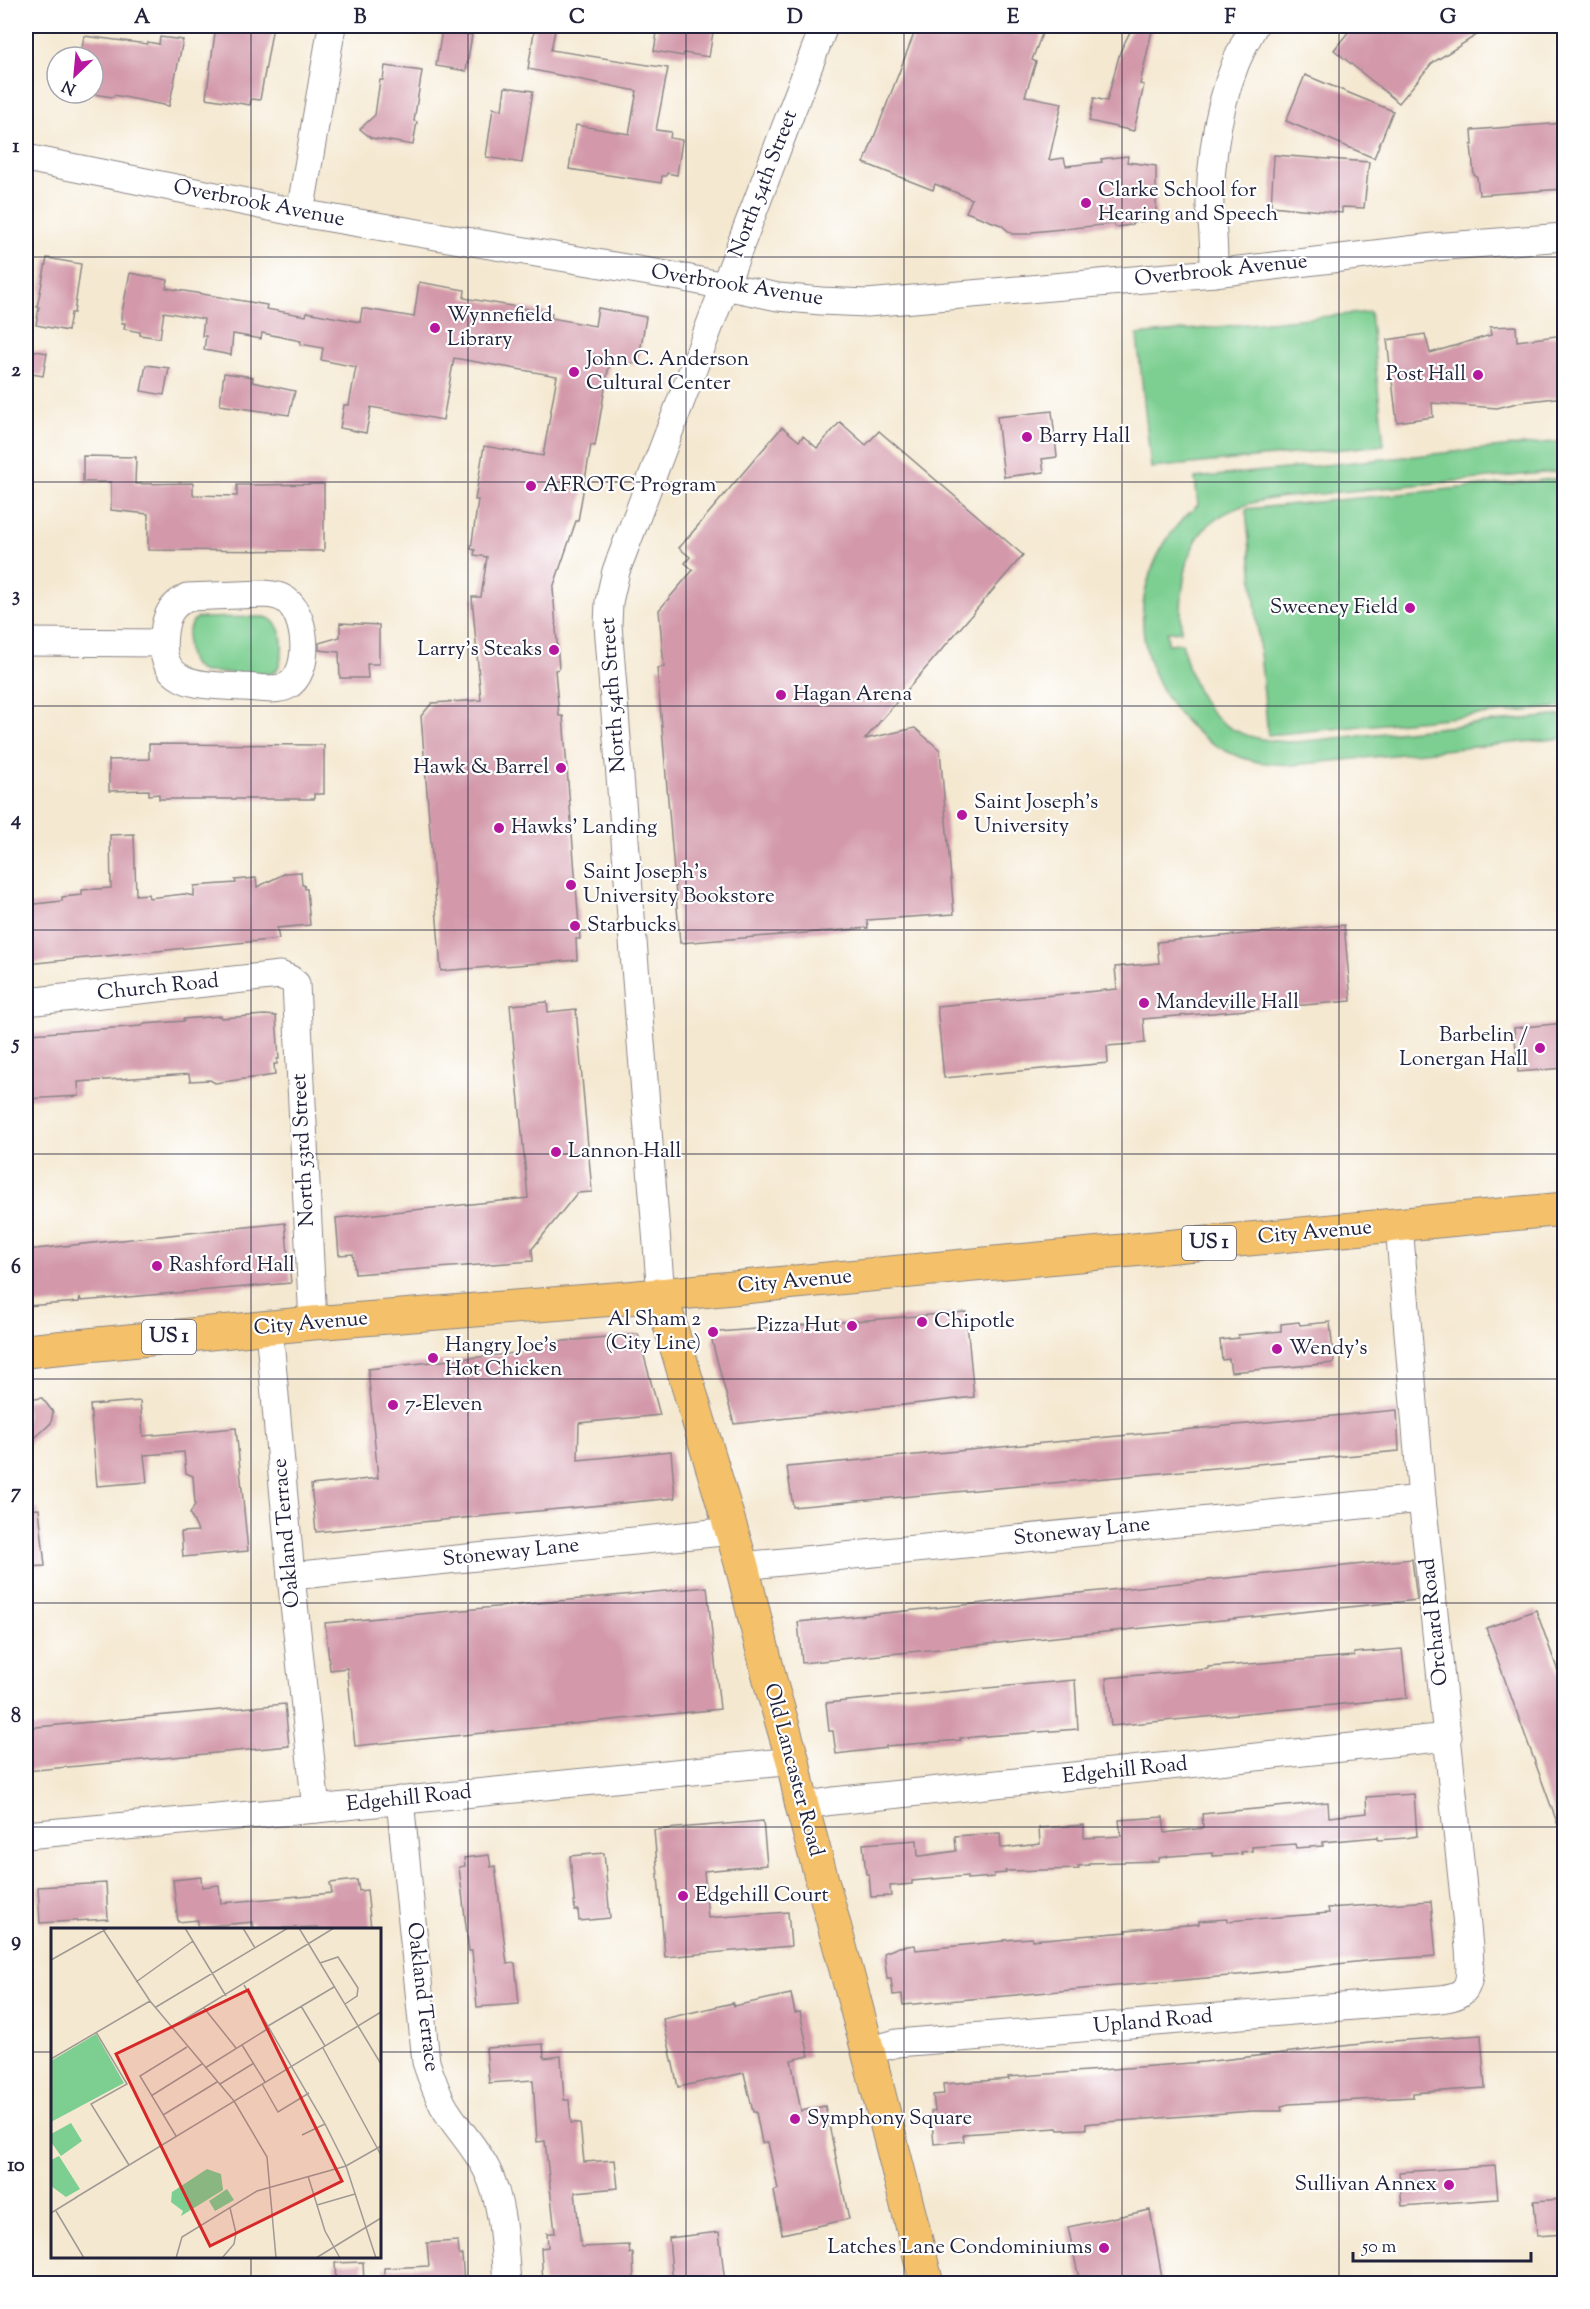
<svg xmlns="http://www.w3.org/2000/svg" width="1590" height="2309" font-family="'Sorts Mill Goudy',serif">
<rect width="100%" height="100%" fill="#fff"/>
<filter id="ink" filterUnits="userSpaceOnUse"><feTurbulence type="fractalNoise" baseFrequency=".0167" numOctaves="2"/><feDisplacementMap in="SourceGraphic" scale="12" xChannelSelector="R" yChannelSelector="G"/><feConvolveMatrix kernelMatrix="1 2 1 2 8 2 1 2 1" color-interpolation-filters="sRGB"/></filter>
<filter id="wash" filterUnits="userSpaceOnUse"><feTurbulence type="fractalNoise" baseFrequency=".008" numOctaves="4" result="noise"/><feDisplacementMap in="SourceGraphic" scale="24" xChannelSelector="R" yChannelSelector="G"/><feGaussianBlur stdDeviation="1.35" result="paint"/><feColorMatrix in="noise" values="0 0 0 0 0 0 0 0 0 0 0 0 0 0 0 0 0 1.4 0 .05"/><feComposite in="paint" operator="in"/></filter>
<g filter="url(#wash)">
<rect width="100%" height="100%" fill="#f4e8d0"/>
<!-- green -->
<g fill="#7ccf91" stroke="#4f7866" stroke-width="1.5">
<polygon points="1370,312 1384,445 1151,468 1137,335"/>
<path d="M1564,441V471L1276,498C1250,502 1215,512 1199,536C1183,558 1180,604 1181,631L1167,632L1168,644L1182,643C1198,713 1223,742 1297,742L1564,715V738L1294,765C1280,764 1266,764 1253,761C1185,744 1138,676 1143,607C1145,582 1156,555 1170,535C1177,523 1188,514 1198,505L1195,478Z"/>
<polygon points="1564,478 1564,707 1268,735 1246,509"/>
<path d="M265,617C286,622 286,659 275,672L269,674L205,672L199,670L191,662C186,649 184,627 197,618Z"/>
</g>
<g id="blocks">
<!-- building -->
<g fill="#d399aa">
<polygon points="216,26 273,26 260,100 251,99 250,105 206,98"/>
<polygon points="535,26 556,26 551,50 668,68 656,130 671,132 670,138 682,140 677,175 667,173 666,176 662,176 661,183 569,169 576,125 629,134 637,91 528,69"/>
<polygon points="669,26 714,26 709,57 684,53 683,56 654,51 658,27 669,29"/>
<polygon points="917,26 990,26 1016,35 1020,26 1045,26 1032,60 1036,62 1025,96 1062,103 1049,160 1064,158 1066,166 1102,162 1101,159 1128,156 1127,162 1156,166 1156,220 1134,222 1131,225 1116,227 1113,224 1032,232 1030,234 1012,234 1001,225 966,212 972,199 935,184 933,190 864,163"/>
<polygon points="1133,26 1153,26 1140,84 1144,85 1134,131 1089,121 1094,98 1107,101 1120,52"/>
<polygon points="1353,26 1491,26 1432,63 1399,103 1334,50"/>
<polygon points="442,30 472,35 466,71 436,66"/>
<polygon points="84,36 147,44 148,42 159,44 160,37 183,40 169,106 114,95 113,97 93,94 93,57 81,55"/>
<polygon points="385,66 422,71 414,121 417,122 413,145 371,138 360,129 375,115 380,80 383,80"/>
<polygon points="1305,75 1393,111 1374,158 1286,121"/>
<polygon points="505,87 533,91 522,163 486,157 493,108 502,110"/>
<polygon points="1564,123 1564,189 1479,195 1477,177 1474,175 1471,145 1473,145 1472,130"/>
<polygon points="1274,155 1369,162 1364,208 1342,207 1342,213 1271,206"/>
<polygon points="47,258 81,264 74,313 71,313 68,331 36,325 39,307 37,307"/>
<polygon points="130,273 168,280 166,288 267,305 266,309 306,316 307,312 360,322 362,309 366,309 414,317 419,282 465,290 464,298 552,313 551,318 595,326 598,308 646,317 638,364 610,359 595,446 591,445 578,521 576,521 553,588 559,669 555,670 559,716 563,716 577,899 580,939 576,939 577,960 441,971 421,716 432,703 481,700 472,597 481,597 487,557 474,555 475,550 471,549 478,500 475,500 484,446 543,456 557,376 454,358 443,420 371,407 366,433 340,428 344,405 349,405 356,367 321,360 323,348 300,344 301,341 262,333 261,339 233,334 231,355 204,350 206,336 202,336 204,319 164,312 160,338 140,335 140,332 124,329 125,323 122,323 121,317"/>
<polygon points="1516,326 1517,341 1564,335 1564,397 1521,402 1497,408 1432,403 1433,417 1397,422 1387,340 1425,334 1430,353 1491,335 1490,327"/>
<polygon points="26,349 47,353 43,376 26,373"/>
<polygon points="146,365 169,368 164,395 141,391"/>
<polygon points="224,373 253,377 252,382 295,391 289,415 220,405"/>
<polygon points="1052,411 1057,457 1042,459 1044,472 1004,477 997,417"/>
<polygon points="840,422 866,445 879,431 1023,555 865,739 915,728 940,750 954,914 867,920 868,928 680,943 657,668 664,667 659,610 693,570 685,563 690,557 679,548 782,427 799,441 803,436 817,448"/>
<polygon points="83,456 136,457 135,484 193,483 193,495 237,496 237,485 324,484 324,551 148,550 148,514 111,510 111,482 83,482"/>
<polygon points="340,623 379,625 379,664 367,664 368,678 340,678 339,652 319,650 319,643 340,637"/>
<polygon points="149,744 324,745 324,794 314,794 314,799 159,799 159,794 149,795 149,790 109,791 109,760 149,759"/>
<polygon points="134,834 136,895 148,894 149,898 184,894 194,896 194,886 236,883 235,880 256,878 257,887 286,873 301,872 302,885 304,885 305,889 307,889 310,925 277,928 279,939 26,964 26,905 62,901 62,897 82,895 82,890 111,888 110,835"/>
<polygon points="1344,925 1351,1001 1143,1019 1145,1043 1107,1046 1108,1063 944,1078 937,1006 1117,989 1115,967 1159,963 1157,942"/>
<polygon points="547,1002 548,1012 576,1009 592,1192 577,1193 532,1249 533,1261 355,1274 353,1254 339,1255 336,1218 528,1198 510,1005"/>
<polygon points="265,1015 276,1016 279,1059 277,1059 277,1064 274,1064 275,1075 215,1083 210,1080 190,1081 189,1074 78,1082 79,1096 26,1099 26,1036 30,1034 142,1026 144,1024 184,1021 183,1019 221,1016 221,1018"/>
<polygon points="1564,1023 1564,1068 1518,1072 1514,1028"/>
<polygon points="285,1223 291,1283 81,1301 80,1297 79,1302 26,1306 26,1250"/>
<polygon points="966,1312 974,1397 734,1424 712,1341 719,1332"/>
<polygon points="1299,1322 1300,1325 1330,1322 1334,1363 1231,1372 1229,1359 1222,1360 1220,1340 1239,1338 1238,1335 1281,1331 1281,1324"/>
<polygon points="638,1334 660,1415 579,1423 578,1460 671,1451 675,1498 316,1532 311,1485 378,1478 368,1369 533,1351 533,1344"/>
<polygon points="42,1398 53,1412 51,1423 26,1446 26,1400"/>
<polygon points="140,1401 143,1436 236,1428 248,1551 183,1557 181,1532 198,1531 190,1514 195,1504 193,1476 186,1473 184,1452 144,1455 147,1482 97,1486 90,1405"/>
<polygon points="1397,1410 1399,1451 793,1507 787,1467"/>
<polygon points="39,1509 45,1566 26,1567 26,1510"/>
<polygon points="1412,1559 1417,1600 802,1663 798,1622"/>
<polygon points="707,1587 720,1709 355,1746 347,1668 330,1670 325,1623"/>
<polygon points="1536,1610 1564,1688 1564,1836 1562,1836 1486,1628"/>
<polygon points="1402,1649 1407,1698 1111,1726 1106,1678 1208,1669 1208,1667 1354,1656 1354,1653"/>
<polygon points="1075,1680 1078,1729 960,1738 961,1740 886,1746 886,1748 836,1754 833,1731 829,1731 826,1703"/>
<polygon points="285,1704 289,1746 26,1771 26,1728"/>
<polygon points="1414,1794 1417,1836 1406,1838 1378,1840 1378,1837 1323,1842 1323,1846 1296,1848 1295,1844 1252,1847 1252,1851 1241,1852 1242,1854 1213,1856 1213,1853 1170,1856 1159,1858 1159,1861 1089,1863 1089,1865 1078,1866 1079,1869 1005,1871 1006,1873 994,1874 994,1877 967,1879 967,1876 912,1881 912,1884 890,1886 891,1896 871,1897 869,1874 866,1874 863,1844 917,1840 918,1856 921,1856 956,1851 955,1836 1000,1833 1001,1848 1004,1848 1040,1844 1039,1828 1084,1825 1084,1838 1121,1836 1119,1820 1163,1817 1165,1833 1203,1828 1202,1814 1328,1802 1329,1817 1367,1813 1366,1797"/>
<polygon points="763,1821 767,1865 704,1871 708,1918 788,1912 791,1946 665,1957 654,1830"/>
<polygon points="604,1853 610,1918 579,1921 578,1910 575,1911 570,1856"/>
<polygon points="489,1855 491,1867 495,1866 507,1964 515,1963 519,2004 477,2007 472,1951 469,1951 459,1867 465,1866 464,1858"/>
<polygon points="201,1877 202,1887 219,1885 221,1903 332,1893 330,1883 357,1880 359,1891 367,1890 371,1929 318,1929 318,1927 254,1929 253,1922 198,1927 198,1920 178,1922 173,1880"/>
<polygon points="106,1883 108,1919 40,1923 38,1887"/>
<polygon points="1431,1901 1436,1956 1364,1961 1229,1976 903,2005 902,1994 893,1995 891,1979 887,1979 884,1953 899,1947 915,1945 916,1950 1004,1941 1004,1940 1032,1938 1032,1940 1127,1932 1126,1930 1199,1924 1199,1921 1227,1919 1227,1921 1329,1913 1328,1908"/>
<polygon points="791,1994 795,2013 800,2012 809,2056 791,2060 801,2111 825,2106 849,2219 782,2234 774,2191 778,2189 768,2142 762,2143 756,2112 753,2112 744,2073 678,2087 663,2019 733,2003 734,2006"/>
<polygon points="1481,2035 1485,2088 1413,2093 1413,2097 1289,2104 1281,2106 1282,2111 1253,2111 1093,2123 1086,2124 1086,2129 1058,2130 1057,2128 963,2134 964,2141 934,2144 931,2111 935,2111 933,2095 944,2094 943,2084 1009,2079 1008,2077 1204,2062 1378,2042"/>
<polygon points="543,2044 544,2058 561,2056 564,2100 569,2100 571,2123 580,2123 584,2162 615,2160 618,2188 575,2192 581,2247 629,2245 630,2254 633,2253 634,2283 543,2283 541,2248 548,2247 547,2233 555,2233 545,2141 537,2142 533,2080 489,2083 486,2048"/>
<polygon points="1495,2166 1498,2199 1402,2206 1399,2172"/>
<polygon points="1564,2199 1564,2234 1537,2236 1534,2201"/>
<polygon points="1150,2210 1163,2283 1080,2283 1068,2227"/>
<polygon points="719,2232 725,2283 673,2283 669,2238"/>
<polygon points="458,2241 459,2255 462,2255 464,2283 384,2283 384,2268 429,2266 427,2243"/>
<polygon points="363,2262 364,2283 336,2283 335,2263"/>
</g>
</g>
</g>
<g filter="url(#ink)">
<use href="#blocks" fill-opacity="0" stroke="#8b8586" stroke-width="1.5"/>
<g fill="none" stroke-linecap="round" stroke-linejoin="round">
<!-- minor casing -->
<g stroke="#8b8586" stroke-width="29">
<g id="minor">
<polyline points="26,158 300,213 685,278 778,297 821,301 867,303 1214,273 1434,247 1564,237"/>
<polyline points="300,213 332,26"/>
<path d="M1214,273C1214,261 1214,248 1213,236C1213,224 1209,211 1210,199C1212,140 1224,76 1254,26"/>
<path d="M264,594C272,595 279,595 286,600C307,615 312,673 287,686C275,692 255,687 242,687C202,685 157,688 164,633C166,615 171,606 187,597Z"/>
<polyline points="26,642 162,643"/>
<polyline points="26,1002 280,975 290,979 296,984 313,1323"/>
<polyline points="661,1295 608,625 609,602 616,571 824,26"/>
<polyline points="269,1328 291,1576 316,1809"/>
<polyline points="742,1566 1422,1499"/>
<polyline points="291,1576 732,1531"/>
<path d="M400,1800L426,2062C431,2077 436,2091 443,2105C456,2128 475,2146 487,2170C504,2205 504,2246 507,2284"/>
<polyline points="802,1806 833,1801 1448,1737"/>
<polyline points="26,1835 316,1809 793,1761"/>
<path d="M868,2051L897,2043L1440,1999C1447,1998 1456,1997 1462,1992C1475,1982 1468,1942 1467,1926L1422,1499L1399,1225"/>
</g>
</g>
<!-- major casing -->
<g stroke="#8b8586" stroke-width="35">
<polyline id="major" points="661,1295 742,1566 772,1688 793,1761 802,1806 868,2051 927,2284"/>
</g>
<!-- highway casing -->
<g stroke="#8b8586" stroke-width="35">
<polyline id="highway" points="26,1351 313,1323 627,1298 1564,1209"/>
</g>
<!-- minor -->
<use href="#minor" stroke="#fff" stroke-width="27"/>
<!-- major -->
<use href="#major" stroke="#f4c16a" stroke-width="33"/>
<!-- highway -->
<use href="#highway" stroke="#f4c16a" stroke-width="33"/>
</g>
</g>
<!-- grid -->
<path fill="none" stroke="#22223b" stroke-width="1.5" stroke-opacity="0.55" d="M251,26V1930M468,26V2284M686,26V2284M904,26V2284M1122,26V2284M1339,26V2284M26,257H1564M26,482H1564M26,706H1564M26,930H1564M26,1154H1564M26,1379H1564M26,1603H1564M26,1827H1564M26,2052H52M380,2052H1564M251,2256V2284"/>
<!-- markers -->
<g fill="#b5179e" stroke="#fff" stroke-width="2">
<circle cx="1086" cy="203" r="6"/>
<circle cx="435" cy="328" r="6"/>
<circle cx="574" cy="372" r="6"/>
<circle cx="1478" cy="375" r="6"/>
<circle cx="1027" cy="437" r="6"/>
<circle cx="531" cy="486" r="6"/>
<circle cx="1410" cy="608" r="6"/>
<circle cx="554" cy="650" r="6"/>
<circle cx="781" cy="695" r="6"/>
<circle cx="561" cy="768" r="6"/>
<circle cx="962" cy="815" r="6"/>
<circle cx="499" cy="828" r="6"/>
<circle cx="571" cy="885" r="6"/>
<circle cx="575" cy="926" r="6"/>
<circle cx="1144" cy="1003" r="6"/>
<circle cx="1540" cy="1048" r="6"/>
<circle cx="556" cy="1152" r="6"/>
<circle cx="157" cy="1266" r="6"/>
<circle cx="922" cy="1322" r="6"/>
<circle cx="852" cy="1326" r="6"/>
<circle cx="713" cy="1332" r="6"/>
<circle cx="1277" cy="1349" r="6"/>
<circle cx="433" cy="1358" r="6"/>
<circle cx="393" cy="1405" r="6"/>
<circle cx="683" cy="1896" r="6"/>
<circle cx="795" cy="2119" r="6"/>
<circle cx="1449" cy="2185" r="6"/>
<circle cx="1104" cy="2248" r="6"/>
</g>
<g text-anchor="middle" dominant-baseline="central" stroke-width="4.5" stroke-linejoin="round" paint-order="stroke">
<!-- shield labels -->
<g fill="#fff" stroke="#646476" stroke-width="1.5">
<rect x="1182" y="1226" width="54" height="34" rx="4.5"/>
<rect x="142" y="1320" width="54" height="34" rx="4.5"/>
</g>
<g font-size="20" font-weight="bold" fill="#22223b">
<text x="1209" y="1243">US 1</text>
<text x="169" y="1337">US 1</text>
</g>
<!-- street labels -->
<g font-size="21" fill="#22223b" stroke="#fff">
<text transform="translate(764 184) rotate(-69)">North 54th Street</text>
<text transform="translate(259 204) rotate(11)">Overbrook Avenue</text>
<text transform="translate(1221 271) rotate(-6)">Overbrook Avenue</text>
<text transform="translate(737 286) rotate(9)">Overbrook Avenue</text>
<text transform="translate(614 695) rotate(-94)">North 54th Street</text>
<text transform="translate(158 988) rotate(-6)">Church Road</text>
<text transform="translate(304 1150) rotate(-93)">North 53rd Street</text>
<text transform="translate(1315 1233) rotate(-5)">City Avenue</text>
<text transform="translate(795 1282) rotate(-5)">City Avenue</text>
<text transform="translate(311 1324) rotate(-5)">City Avenue</text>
<text transform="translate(1082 1532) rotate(-6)">Stoneway Lane</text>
<text transform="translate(287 1533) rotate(-95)">Oakland Terrace</text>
<text transform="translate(511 1553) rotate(-6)">Stoneway Lane</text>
<text transform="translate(1435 1622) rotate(-96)">Orchard Road</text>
<text transform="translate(793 1770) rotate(75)">Old Lancaster Road</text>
<text transform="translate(1125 1771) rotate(-6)">Edgehill Road</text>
<text transform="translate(409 1799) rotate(-6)">Edgehill Road</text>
<text transform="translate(422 1997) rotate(83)">Oakland Terrace</text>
<text transform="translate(1153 2022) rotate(-5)">Upland Road</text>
</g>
<!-- poi labels -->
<g font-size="21" fill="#22223b" stroke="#fff" text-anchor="start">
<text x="1098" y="191">Clarke School for<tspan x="1098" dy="24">Hearing and Speech</tspan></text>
<text x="447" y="316">Wynnefield<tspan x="447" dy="24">Library</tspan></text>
<text x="586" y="360">John C. Anderson<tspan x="586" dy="24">Cultural Center</tspan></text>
<text x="1466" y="375" text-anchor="end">Post Hall</text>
<text x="1039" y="437">Barry Hall</text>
<text x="543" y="486">AFROTC Program</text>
<text x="1398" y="608" text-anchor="end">Sweeney Field</text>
<text x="542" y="650" text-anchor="end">Larry's Steaks</text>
<text x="793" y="695">Hagan Arena</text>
<text x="549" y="768" text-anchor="end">Hawk &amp; Barrel</text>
<text x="974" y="803">Saint Joseph's<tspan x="974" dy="24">University</tspan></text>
<text x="511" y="828">Hawks' Landing</text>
<text x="583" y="873">Saint Joseph's<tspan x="583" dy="24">University Bookstore</tspan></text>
<text x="587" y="926">Starbucks</text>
<text x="1156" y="1003">Mandeville Hall</text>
<text x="1528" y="1036" text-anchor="end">Barbelin /<tspan x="1528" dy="24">Lonergan Hall</tspan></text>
<text x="568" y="1152">Lannon Hall</text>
<text x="169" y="1266">Rashford Hall</text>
<text x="701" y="1320" text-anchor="end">Al Sham 2<tspan x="701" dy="24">(City Line)</tspan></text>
<text x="934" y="1322">Chipotle</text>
<text x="840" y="1326" text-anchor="end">Pizza Hut</text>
<text x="445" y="1346">Hangry Joe's<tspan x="445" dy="24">Hot Chicken</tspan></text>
<text x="1289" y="1349">Wendy's</text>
<text x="405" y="1405">7-Eleven</text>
<text x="695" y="1896">Edgehill Court</text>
<text x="807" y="2119">Symphony Square</text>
<text x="1437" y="2185" text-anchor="end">Sullivan Annex</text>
<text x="1092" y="2248" text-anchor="end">Latches Lane Condominiums</text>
</g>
</g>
<!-- overview -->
<g transform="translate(51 1928)">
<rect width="330" height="330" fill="#f4e8d0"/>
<path d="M45,106L73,155L0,194V133ZM20,195L31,213L10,228L0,214V206ZM8,228L29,261L15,269L0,258V232ZM156,241L170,246L172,262L130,288L132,283L120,274L121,264ZM176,261L183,272L164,283L158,273Z" fill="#7ccf91"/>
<path fill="none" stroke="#a09994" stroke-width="1.5" d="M51,0L99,73L183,173M134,0L175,68M192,0L204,20M248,0L330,136M0,32L57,0M269,35L287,29L307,60L306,68L294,76M85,54L142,13M193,57L274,196L295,238L325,330M250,78L274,118M105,79L237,0M153,80L185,120M217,98L283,59M121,99L283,0M45,104L76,156L40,176L78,237M191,117L214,154M272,120L330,227M0,131L99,73M154,140L218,100M169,156L203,135M211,156L227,184L258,165M100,168L151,136M183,173L216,229L225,330M112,187L166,154M251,207L274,196M125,208L89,148L136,119M257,248L274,303L289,330M24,270L330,84M266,277L304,266M5,283L33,330M0,285L26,269M125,330L131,309L206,263L295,238L330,218M171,330L183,316L185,305L179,280M265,330L330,290"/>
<path fill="#d62828" fill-opacity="0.15" stroke="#d62828" stroke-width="3" d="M197,62L291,253L159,318L65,126Z"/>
<rect width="330" height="330" fill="none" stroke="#22223b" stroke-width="3"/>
</g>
<!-- margin -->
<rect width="1590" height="2309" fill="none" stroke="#fff" stroke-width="66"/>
<!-- north arrow -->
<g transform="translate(75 75) rotate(206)"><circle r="28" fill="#ffffff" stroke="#a7a7b1" stroke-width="1.5"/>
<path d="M0-4.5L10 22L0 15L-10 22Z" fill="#b5179e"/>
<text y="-9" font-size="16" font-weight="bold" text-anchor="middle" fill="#22223b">N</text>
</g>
<!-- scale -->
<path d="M1353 2252v9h178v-9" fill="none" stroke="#22223b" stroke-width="3"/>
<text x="1362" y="2252" font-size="18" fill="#22223b" stroke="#ffffff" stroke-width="4.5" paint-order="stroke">50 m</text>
<rect x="33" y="33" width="1524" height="2243" fill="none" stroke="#22223b" stroke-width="2"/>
<g font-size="20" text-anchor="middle" font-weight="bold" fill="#22223b">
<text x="142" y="23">A</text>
<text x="360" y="23">B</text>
<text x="577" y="23">C</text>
<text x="795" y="23">D</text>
<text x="1013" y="23">E</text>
<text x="1230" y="23">F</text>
<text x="1448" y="23">G</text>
<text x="16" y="152">1</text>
<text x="16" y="376">2</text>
<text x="16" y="601">3</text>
<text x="16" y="825">4</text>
<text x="16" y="1049">5</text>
<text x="16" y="1273">6</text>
<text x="16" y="1498">7</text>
<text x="16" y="1722">8</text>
<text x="16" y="1946">9</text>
<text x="16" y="2171">10</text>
</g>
</svg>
